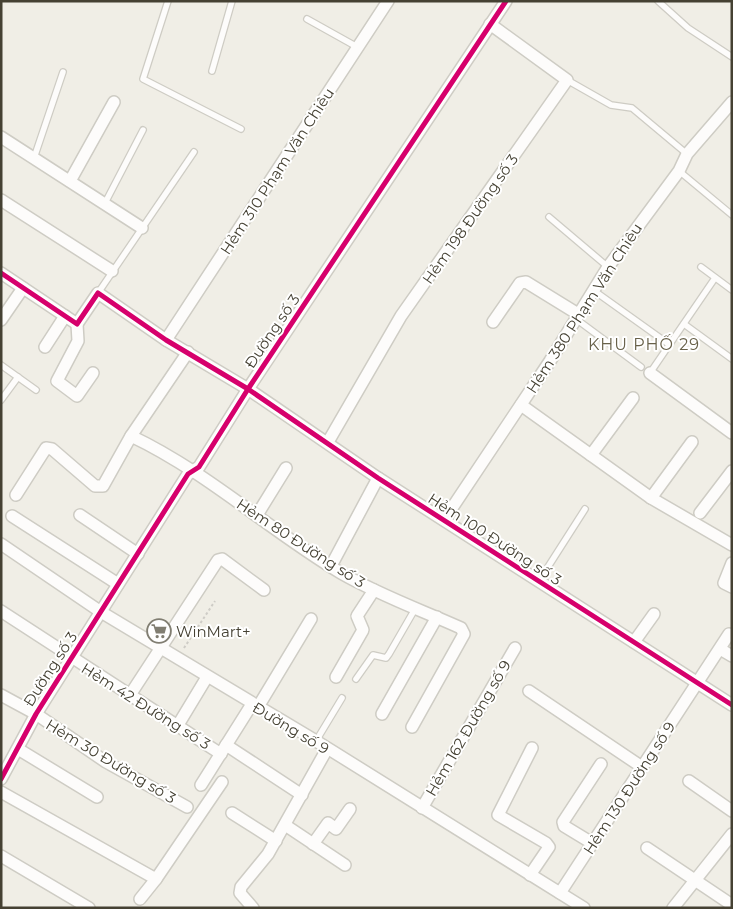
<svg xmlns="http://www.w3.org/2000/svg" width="733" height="909" font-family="Montserrat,sans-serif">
<rect width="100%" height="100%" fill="#f0eee6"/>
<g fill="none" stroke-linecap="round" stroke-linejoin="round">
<!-- service casing -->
<g stroke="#ceccc4" stroke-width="8">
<g id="service">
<polyline points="168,1 143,79 241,129"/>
<polyline points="658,1 688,28 732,57"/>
<polyline points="307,19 359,48"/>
<polyline points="212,71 232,1"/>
<polyline points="567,80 611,105 632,108 687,154"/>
<polyline points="34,158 63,72"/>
<polyline points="679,171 732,215"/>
<polyline points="105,203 143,130"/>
<polyline points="549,217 608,267"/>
<polyline points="701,267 732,290"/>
<polyline points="593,290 670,345"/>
<polyline points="98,293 194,152"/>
<polyline points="576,319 641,367"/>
<polyline points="684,324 732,359"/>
<polyline points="1,365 36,390"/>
<polyline points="650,373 715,278"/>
<polyline points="1,400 18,377"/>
<polyline points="539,581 585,509"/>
<polyline points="356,679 373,655 386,658 389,654 415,609"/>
<polyline points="316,741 342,698"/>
</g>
</g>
<!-- minor casing -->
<g stroke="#ceccc4" stroke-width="14">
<g id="minor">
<polyline points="1,137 142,228"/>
<polyline points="70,181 114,102"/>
<polyline points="1,200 112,271"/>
<polyline points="1,273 77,324 98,293 166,340 248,389 378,478 732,705"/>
<polyline points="1,320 23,288"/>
<polyline points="493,322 520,283 526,282 578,314"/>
<polyline points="77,324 78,341 57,381 77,396 93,373"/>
<polyline points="166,340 388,1"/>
<polyline points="45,347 65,316"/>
<polyline points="650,373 732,433"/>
<polyline points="521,405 651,498 732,545"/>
<polyline points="131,436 188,352"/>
<polyline points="328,442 401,316 567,80 490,24"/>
<polyline points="591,455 633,398"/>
<path d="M16,495L46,448L52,449L95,486H103L131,436C207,472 269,530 341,573C379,595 421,610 461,628L464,634L412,727"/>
<polyline points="651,498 692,442"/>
<polyline points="700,513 732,471"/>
<polyline points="80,515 138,554"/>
<polyline points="257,515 286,468"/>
<polyline points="12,516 118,584"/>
<polyline points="444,520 550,361 608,267 679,171 687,154 732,102"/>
<polyline points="1,544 101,612 316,741 584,908"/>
<polyline points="732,563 724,583 732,587"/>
<polyline points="331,566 378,478"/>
<polyline points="1,611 221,754"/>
<polyline points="634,642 654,614"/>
<polyline points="720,649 732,656"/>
<polyline points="336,677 363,630 357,616 374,590"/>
<polyline points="529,691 642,767"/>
<polyline points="1,695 36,714 106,762 187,807"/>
<polyline points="130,695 218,560 222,559 264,590"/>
<polyline points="258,707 311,619"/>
<polyline points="382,714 437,617"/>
<polyline points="178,725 207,677"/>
<polyline points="226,745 302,795"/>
<polyline points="18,749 97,797"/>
<polyline points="1,779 36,714 188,474 199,467 248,389 506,1"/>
<polyline points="689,781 732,811"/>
<polyline points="201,785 252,704"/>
<polyline points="1,792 156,879 222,782"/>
<polyline points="422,808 515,648"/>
<polyline points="232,813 276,841"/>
<polyline points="285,825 345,865"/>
<polyline points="592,843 564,826 563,822 601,764"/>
<polyline points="313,844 328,823 336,829 350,809"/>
<polyline points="647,848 732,905"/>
<polyline points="1,856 89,908"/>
<polyline points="530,875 549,847 546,843 498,815 532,748"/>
<polyline points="560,893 729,634"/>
<polyline points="140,899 156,879"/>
<polyline points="253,908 240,893 241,887 268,854 327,749"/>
<polyline points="673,908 732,834"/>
</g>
</g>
<!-- path -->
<polyline stroke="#ceccc6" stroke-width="2" stroke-dasharray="2.5 2.5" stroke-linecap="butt" points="184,648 215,601"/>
<!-- service -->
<use href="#service" stroke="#fdfcfb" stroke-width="5.5"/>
<!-- minor -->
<use href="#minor" stroke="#fdfcfb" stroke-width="11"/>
<!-- cycleway casing -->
<g stroke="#fff" stroke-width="8">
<g id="cycleway">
<polyline points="1,273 77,324 98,293 166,340 248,389 378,478 732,705"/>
<polyline points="1,779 36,714 188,474 199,467 248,389 506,1"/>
</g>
</g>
<!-- cycleway -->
<use href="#cycleway" stroke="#d6006c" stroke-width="5"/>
</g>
<!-- icons -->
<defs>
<g id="supermarket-ring" transform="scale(1.25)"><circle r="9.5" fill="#fff" stroke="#817e72" stroke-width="1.5"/><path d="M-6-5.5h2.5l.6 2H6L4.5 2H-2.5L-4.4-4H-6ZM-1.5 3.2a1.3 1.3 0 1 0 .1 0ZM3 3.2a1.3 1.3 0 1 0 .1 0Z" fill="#817e72"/></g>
</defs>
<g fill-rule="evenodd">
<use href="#supermarket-ring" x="159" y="631"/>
</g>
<g text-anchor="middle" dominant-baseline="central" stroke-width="4" stroke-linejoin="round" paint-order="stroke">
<!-- street labels -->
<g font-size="15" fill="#454133" stroke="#fff">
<text transform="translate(277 171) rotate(-57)">Hẻm 310 Phạm Văn Chiêu</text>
<text transform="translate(470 219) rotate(-55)">Hẻm 198 Đường số 3</text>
<text transform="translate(584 308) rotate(-57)">Hẻm 380 Phạm Văn Chiêu</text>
<text transform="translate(272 331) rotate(-56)">Đường số 3</text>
<text transform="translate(495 539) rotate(33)">Hẻm 100 Đường số 3</text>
<text transform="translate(301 543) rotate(33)">Hẻm 80 Đường số 3</text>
<text transform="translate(50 669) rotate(-57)">Đường số 3</text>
<text transform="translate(146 706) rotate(32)">Hẻm 42 Đường số 3</text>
<text transform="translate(291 728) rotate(31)">Đường số 9</text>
<text transform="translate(468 728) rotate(-60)">Hẻm 162 Đường số 9</text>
<text transform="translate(111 761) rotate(31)">Hẻm 30 Đường số 3</text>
<text transform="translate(629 788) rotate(-57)">Hẻm 130 Đường số 9</text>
</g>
<!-- poi labels -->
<g font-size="15" fill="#454133" stroke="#fff" text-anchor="start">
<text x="176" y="631">WinMart+</text>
</g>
<!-- neighbourhood labels -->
<g font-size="16" letter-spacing="1" fill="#686149" stroke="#fff">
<text x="644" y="344">KHU PHỐ 29</text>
</g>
</g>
<!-- border -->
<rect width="733" height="909" fill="none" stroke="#454133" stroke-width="5"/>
</svg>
